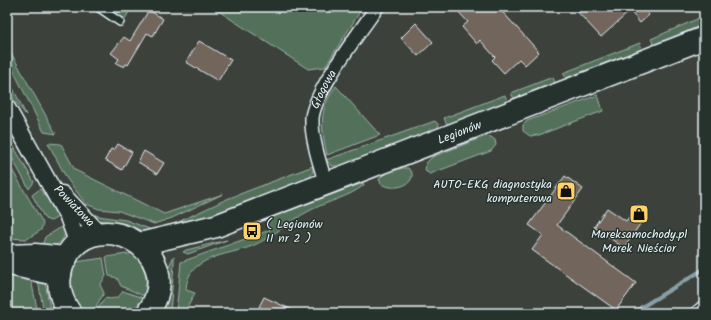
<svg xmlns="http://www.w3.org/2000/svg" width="711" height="320" font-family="Kalam,sans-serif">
<rect width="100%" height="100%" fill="#3c423b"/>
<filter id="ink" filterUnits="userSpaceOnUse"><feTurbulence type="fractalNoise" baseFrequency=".025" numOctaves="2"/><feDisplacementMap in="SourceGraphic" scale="8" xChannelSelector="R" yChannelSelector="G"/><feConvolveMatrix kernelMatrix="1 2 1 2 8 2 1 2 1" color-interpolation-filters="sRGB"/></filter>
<g filter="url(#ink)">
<!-- green -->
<g fill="#52715a" stroke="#9db1a9">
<polygon points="90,7 132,7 120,27"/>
<polygon points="212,7 363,7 325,67 308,69"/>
<polygon points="704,16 704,24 654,45 651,39"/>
<polygon points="640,43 642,49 566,78 563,73"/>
<polygon points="7,51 10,51 56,134 44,132 7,58"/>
<polygon points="7,76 26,115 7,91"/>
<polygon points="553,77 555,83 515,98 513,97 511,93"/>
<path d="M336,86L380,135L327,155C321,126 318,111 336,86Z"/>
<polygon points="505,95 507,101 450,124 446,123 444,118"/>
<polygon points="598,95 603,111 539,135 530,136 523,131 523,125 527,121"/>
<polygon points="435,121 439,125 437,129 340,166 332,166 326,160"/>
<polygon points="7,135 34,182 29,189 7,149"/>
<polygon points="486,136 491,137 495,140 496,145 491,151 430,174 425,171 426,163 432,157"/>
<polygon points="48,143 61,144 75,170 164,214 223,194 172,218 154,224 119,211 99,209 86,204 67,179"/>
<polygon points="7,161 43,223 41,230 27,239 7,238 7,183 9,183 7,177"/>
<polygon points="313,166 313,172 310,177 189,225 173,226 174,224 227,199"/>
<path d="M402,168H408L412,173C414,188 390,190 381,184L379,179L383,175Z"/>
<path d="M363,183L364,185C348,198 327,201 309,211C289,221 272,238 252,246C228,256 187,255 186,290L195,293L186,310L187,313H176L181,262L270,230L266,219Z"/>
<polygon points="40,189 60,216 51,221 45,219 32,195"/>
<polygon points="90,212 98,216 126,220 152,230 146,234 127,224 97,220"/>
<path d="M65,225C67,242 56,247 41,249L45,237Z"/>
<polygon points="227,240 188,254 183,252 186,250"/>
<path d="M134,253C145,266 149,279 144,296L121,286L117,278L109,276L106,257Z"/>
<polygon points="174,256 174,265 170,313 164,313 164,306 169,284 167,270"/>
<path d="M103,258L106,276L100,285L104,293L92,313H86C69,300 68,280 76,262Z"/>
<polygon points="7,270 30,275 38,313 7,313"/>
<polygon points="37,275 45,283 51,313 44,313"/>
<path d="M123,291L143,298L131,313H95L105,298C113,300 119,298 123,291Z"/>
</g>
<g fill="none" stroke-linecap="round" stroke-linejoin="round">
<!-- stream -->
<polyline stroke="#8aa0a8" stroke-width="4" points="632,313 704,269"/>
</g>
<!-- building -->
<g fill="#71655c" stroke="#e8f1f8">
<polygon points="454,7 470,7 476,13 484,7 498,7 539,52 525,65 519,59 504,73 492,60 495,57 480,40 477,44 462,27 468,22"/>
<polygon points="573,7 643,7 649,15 640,23 630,11 601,37"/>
<polygon points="149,10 163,19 153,36 147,33 128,65 126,64 124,67 116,63 119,59 111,53 124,37 130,41"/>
<polygon points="416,23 433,42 418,56 401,38"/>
<polygon points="199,41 231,60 218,81 186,62"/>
<polygon points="118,144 132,152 122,170 105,160 111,149 114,150"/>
<polygon points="144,151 164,163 157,174 138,162"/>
<polygon points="565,176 583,189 557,225 636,283 616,310 532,250 543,235 529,225"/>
<polygon points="638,205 648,212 624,248 594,227 607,208 626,221"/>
<polygon points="264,297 299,313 271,313 259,307"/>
</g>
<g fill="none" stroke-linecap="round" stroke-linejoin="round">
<!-- service casing -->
<g stroke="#e8f1f8" stroke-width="10">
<polyline id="service" points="98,7 120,22"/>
</g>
<!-- minor casing -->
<g stroke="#e8f1f8" stroke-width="16">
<g id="minor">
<path id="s1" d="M326,184C320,165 311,137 312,118C315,90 360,32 377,7"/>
<polyline points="697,313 704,307"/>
</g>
</g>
<!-- tertiary casing -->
<g stroke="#e8f1f8" stroke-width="19">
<g id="tertiary">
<polyline points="7,108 68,217 78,244"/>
<polyline points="62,194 100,234"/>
</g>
</g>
<!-- trunk casing -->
<g stroke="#e8f1f8" stroke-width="25">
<g id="trunk">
<path id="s2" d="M140,244L216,226L704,38"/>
<polyline points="7,256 35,255 66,258"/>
<polyline points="10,264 60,275"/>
<path d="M70,313C60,299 56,283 62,266C87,197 192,248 148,313"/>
</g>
</g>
<!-- service -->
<use href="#service" stroke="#26332d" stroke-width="7"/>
<!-- minor -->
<use href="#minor" stroke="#26332d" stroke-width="13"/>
<!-- tertiary -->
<use href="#tertiary" stroke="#26332d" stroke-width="16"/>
<!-- trunk -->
<use href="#trunk" stroke="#26332d" stroke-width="22"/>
</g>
</g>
<!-- icons -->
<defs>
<g id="shop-square" transform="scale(1)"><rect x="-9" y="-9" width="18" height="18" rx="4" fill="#ffd166" stroke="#26332d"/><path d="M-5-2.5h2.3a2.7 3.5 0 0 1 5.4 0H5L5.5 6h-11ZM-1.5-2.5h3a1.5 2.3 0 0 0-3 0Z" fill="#111"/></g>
<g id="bus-square" transform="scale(1)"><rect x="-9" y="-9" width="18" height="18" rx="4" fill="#ffd166" stroke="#26332d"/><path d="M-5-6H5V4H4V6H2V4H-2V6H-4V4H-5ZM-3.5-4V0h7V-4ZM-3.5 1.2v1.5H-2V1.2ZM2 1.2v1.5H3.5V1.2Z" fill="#111"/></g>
</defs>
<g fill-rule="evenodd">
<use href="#shop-square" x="566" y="191"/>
<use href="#shop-square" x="639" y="214"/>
<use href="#bus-square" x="252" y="231"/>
</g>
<g text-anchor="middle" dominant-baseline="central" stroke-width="3" stroke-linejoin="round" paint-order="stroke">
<!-- street labels -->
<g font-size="12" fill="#e8f1f8" stroke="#26332d">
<text stroke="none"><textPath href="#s1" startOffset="99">Głogowa</textPath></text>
<text stroke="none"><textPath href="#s2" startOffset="339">Legionów</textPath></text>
<text transform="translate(74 206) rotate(46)">Powiatowa</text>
</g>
<!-- poi labels -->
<g font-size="12" fill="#e8f1f8" stroke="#26332d" text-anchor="end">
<text x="552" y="184">AUTO-EKG diagnostyka<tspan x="552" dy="14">komputerowa</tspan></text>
<text x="266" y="224" text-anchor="start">( Legionów<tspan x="266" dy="14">II nr 2 )</tspan></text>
<text x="639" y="234" text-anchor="middle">Mareksamochody.pl<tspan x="639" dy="14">Marek Nieścior</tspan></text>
</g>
</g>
<!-- margin -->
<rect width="711" height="320" fill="none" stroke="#26332d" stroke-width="24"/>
<rect x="12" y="12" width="687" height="296" fill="none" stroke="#e8f1f8" stroke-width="1.5" filter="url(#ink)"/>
</svg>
